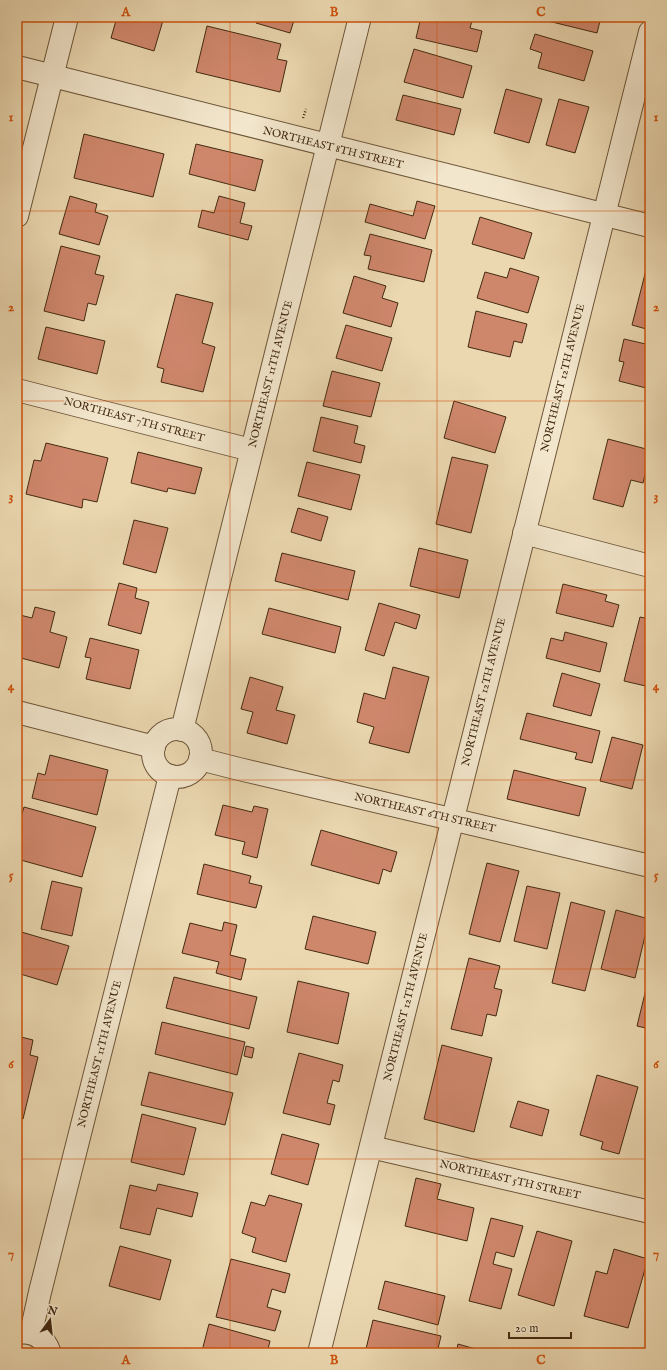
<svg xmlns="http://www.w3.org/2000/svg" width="667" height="1370" font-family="'IM FELL English',serif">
<rect width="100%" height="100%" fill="#ebd8b1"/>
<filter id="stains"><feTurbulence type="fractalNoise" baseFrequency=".005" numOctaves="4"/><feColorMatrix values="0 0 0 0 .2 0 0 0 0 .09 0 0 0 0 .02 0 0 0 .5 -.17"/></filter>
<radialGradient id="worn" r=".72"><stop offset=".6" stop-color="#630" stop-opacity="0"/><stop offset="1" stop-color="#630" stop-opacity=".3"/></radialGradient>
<!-- building -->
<g fill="#cf876c" stroke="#432a11">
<polygon points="117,17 164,17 154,51 111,38"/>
<polygon points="257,17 295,17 290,33 256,23"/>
<polygon points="421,17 473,17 470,28 482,31 477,52 416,38"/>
<polygon points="549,17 601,17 597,33 548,21"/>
<polygon points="207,26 281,44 277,59 287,61 280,92 196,72"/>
<polygon points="535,34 593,51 584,81 538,68 542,53 530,49"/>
<polygon points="414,49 472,66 463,98 404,82"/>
<polygon points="506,89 542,99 529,143 494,133"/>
<polygon points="403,95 461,109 454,135 396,120"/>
<polygon points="559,99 589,107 575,153 546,145"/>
<polygon points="84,134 164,154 153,197 74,178"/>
<polygon points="196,144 263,160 255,191 189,174"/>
<polygon points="70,196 97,204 95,212 108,216 99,245 59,234"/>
<polygon points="219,196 245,203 240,223 252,226 248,240 198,227 202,210 214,213"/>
<polygon points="417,201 435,206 425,239 365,222 370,204 413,216"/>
<polygon points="480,217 532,233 524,259 472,244"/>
<polygon points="370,234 432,250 424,282 368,269 371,256 364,255"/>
<polygon points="61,246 100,256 95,274 104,276 96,305 88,303 84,321 44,311"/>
<polygon points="510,268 539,277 528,313 477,298 485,272 507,278"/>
<polygon points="646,270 650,271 650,330 632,325"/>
<polygon points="354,276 386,286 382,298 398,303 391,327 343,313"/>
<polygon points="176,294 213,303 202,343 215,347 203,392 161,382 164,369 157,367"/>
<polygon points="476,311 527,324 522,343 514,341 510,357 468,347"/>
<polygon points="346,325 392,338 382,371 336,358"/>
<polygon points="46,327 105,341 97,374 38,359"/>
<polygon points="624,339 650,345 650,389 619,381 624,362 619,361"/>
<polygon points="332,371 380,383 371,417 323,406"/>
<polygon points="454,401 506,417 495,453 444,438"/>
<polygon points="321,417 358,426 354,443 365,446 361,463 313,451"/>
<polygon points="608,439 650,450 650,455 643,483 631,480 623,507 593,499"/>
<polygon points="46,443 108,458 97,502 83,499 82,508 26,494 34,460 41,461"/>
<polygon points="138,452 202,468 195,494 168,488 167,492 131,483"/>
<polygon points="452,457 488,465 471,533 436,524"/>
<polygon points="307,462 360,475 351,510 298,496"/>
<polygon points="298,508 328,517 321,541 291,532"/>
<polygon points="134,520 168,528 156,573 123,564"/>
<polygon points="419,548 468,560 459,598 410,586"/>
<polygon points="282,553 355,571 348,600 275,581"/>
<polygon points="119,583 137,588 135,598 149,602 141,634 108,625"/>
<polygon points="563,584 607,595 605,601 619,605 613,627 556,613"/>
<polygon points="379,603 420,615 416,629 395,622 384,656 365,650"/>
<polygon points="35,607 55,612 50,632 67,637 59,668 17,657 17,626 20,615 32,618"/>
<polygon points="269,608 341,627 335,653 262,634"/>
<polygon points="640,617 650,619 650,687 624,681"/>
<polygon points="565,632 607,643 600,672 546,658 551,638 563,641"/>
<polygon points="90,638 139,650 130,689 86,679 91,658 85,657"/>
<polygon points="393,667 429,677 409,753 369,743 374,727 357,722 364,693 385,699"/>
<polygon points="562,673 600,684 591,716 553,706"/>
<polygon points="250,677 283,687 276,710 295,715 287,744 247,733 253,712 241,709"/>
<polygon points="527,713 600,731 592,763 575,759 577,753 520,739"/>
<polygon points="612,737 643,745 632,789 600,781"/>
<polygon points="50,755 108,770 97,815 32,798 38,773 45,775"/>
<polygon points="514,770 586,788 579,816 507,799"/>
<polygon points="223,805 252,812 254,806 268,809 257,858 242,854 245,842 215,835"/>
<polygon points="24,807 96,827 82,877 17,859 17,830"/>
<polygon points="321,830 397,852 391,872 383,869 379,884 311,865"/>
<polygon points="487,863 519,871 500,942 469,934"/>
<polygon points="204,864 251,876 249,883 262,886 256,908 197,894"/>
<polygon points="52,881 82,888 72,936 41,929"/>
<polygon points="527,886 560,893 547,949 514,941"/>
<polygon points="571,902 605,911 585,991 552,983"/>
<polygon points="616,910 649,919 635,978 601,969"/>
<polygon points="313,916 376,932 368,964 305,949"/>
<polygon points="224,922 237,925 230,955 246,959 241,980 216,973 219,962 182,953 190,923 222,931"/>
<polygon points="18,931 69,946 57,985 17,973 17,935"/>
<polygon points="469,958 500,966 494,988 502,990 496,1016 487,1014 482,1036 451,1029"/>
<polygon points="650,973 650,1029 637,1026"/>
<polygon points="174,977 257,997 249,1029 166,1008"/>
<polygon points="298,981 349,993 338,1044 287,1032"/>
<polygon points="162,1022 245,1042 237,1075 155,1054"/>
<polygon points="17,1036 33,1040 30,1055 38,1057 23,1119 17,1117"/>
<polygon points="442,1045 492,1058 474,1132 424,1119"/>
<polygon points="246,1046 254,1048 252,1058 244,1056"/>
<polygon points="299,1053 343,1065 339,1082 333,1080 327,1103 335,1105 330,1125 283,1113"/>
<polygon points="149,1072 233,1093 225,1125 141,1105"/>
<polygon points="597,1075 638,1087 619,1154 601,1149 603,1142 580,1135"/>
<polygon points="518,1101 549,1110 542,1136 510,1127"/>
<polygon points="142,1114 196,1128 184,1175 131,1162"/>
<polygon points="282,1134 319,1144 308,1185 271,1174"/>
<polygon points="650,1146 650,1166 645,1165"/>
<polygon points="416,1178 441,1184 437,1199 474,1208 467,1241 405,1226"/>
<polygon points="158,1184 198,1193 192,1217 157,1208 150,1235 120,1228 130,1185 156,1191"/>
<polygon points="269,1195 302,1204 286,1262 252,1252 256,1238 242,1233 251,1202 265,1206"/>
<polygon points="491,1218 523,1226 514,1257 496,1252 493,1264 512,1269 501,1309 469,1301"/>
<polygon points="537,1231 572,1241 554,1306 518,1295"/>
<polygon points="120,1246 171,1260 160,1300 109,1286"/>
<polygon points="614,1249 648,1259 628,1328 584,1316 596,1271 607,1274"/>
<polygon points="231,1259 290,1274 285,1293 272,1289 267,1307 281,1311 275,1331 216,1317"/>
<polygon points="385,1281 445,1296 438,1325 378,1309"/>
<polygon points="373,1320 441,1336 437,1353 365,1353"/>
<polygon points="209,1324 270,1341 267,1353 208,1353 202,1351"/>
<polygon points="458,1344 490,1353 456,1353"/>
<polygon points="512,1348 529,1353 510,1353"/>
</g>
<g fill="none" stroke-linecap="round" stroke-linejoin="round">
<!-- minor casing -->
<g stroke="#6d5639" stroke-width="24">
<g id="minor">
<polyline points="17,67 650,226"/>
<polyline points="17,216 67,17"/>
<polyline points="17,390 251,450"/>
<polyline points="524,533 650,566"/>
<polyline points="17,712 154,747"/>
<circle cx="177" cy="753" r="24"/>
<polyline points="182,730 360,17"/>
<polyline points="200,759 239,769 650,866"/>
<polyline points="371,1147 650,1212"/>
<path d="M18,1333C34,1330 45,1338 50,1353"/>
<polyline points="31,1333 40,1292 170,776"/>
<polyline points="319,1353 650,32"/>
</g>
</g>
<!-- path -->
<polyline stroke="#432a11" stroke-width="2.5" stroke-dasharray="1 2" stroke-linecap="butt" points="303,118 306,109"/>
<!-- minor -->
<use href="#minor" stroke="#f2e6cc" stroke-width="22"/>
</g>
<!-- grid -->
<path fill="none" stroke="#cf520d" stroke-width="1" stroke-opacity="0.55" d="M230,17V1353M437,17V1353M17,211H650M17,401H650M17,590H650M17,780H650M17,969H650M17,1159H650"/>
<g text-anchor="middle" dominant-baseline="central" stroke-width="3" stroke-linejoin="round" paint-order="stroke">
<!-- street labels -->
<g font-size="11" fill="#432a11" stroke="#f2e6cc">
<text transform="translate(333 148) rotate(14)">NORTHEAST 8TH STREET</text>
<text transform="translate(271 374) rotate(-76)">NORTHEAST 11TH AVENUE</text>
<text transform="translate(563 378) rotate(-76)">NORTHEAST 12TH AVENUE</text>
<text transform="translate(134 420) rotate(15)">NORTHEAST 7TH STREET</text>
<text transform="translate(484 692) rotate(-76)">NORTHEAST 12TH AVENUE</text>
<text transform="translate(425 813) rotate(13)">NORTHEAST 6TH STREET</text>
<text transform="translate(406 1007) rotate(-76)">NORTHEAST 12TH AVENUE</text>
<text transform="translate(100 1054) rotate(-76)">NORTHEAST 11TH AVENUE</text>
<text transform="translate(510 1180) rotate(13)">NORTHEAST 5TH STREET</text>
</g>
</g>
<!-- margin -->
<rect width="667" height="1370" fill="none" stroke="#ebd8b1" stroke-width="44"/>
<!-- north arrow -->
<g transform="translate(50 1320) rotate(15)" stroke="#f2e6cc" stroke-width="3" paint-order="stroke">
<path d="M0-3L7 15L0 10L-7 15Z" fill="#432a11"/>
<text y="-6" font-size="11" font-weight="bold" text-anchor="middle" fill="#432a11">N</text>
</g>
<!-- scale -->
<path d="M509 1332v6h62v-6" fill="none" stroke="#432a11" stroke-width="2"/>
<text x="515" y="1332" font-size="12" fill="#432a11" stroke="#f2e6cc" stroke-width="3" paint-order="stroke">20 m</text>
<rect x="22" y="22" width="623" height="1326" fill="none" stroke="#cf520d" stroke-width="1.5"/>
<g font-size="13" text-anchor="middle" font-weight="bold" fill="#cf520d">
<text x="126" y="16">A</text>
<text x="334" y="16">B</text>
<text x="541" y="16">C</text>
<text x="11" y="121">1</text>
<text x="656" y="121">1</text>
<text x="11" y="311">2</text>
<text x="656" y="311">2</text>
<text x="11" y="500">3</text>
<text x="656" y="500">3</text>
<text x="11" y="690">4</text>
<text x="656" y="690">4</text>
<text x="11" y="879">5</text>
<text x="656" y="879">5</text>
<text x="11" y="1068">6</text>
<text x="656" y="1068">6</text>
<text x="11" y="1258">7</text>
<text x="656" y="1258">7</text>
<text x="126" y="1364">A</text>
<text x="334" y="1364">B</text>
<text x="541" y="1364">C</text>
</g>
<rect width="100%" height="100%" filter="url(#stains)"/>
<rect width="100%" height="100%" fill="url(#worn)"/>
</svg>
